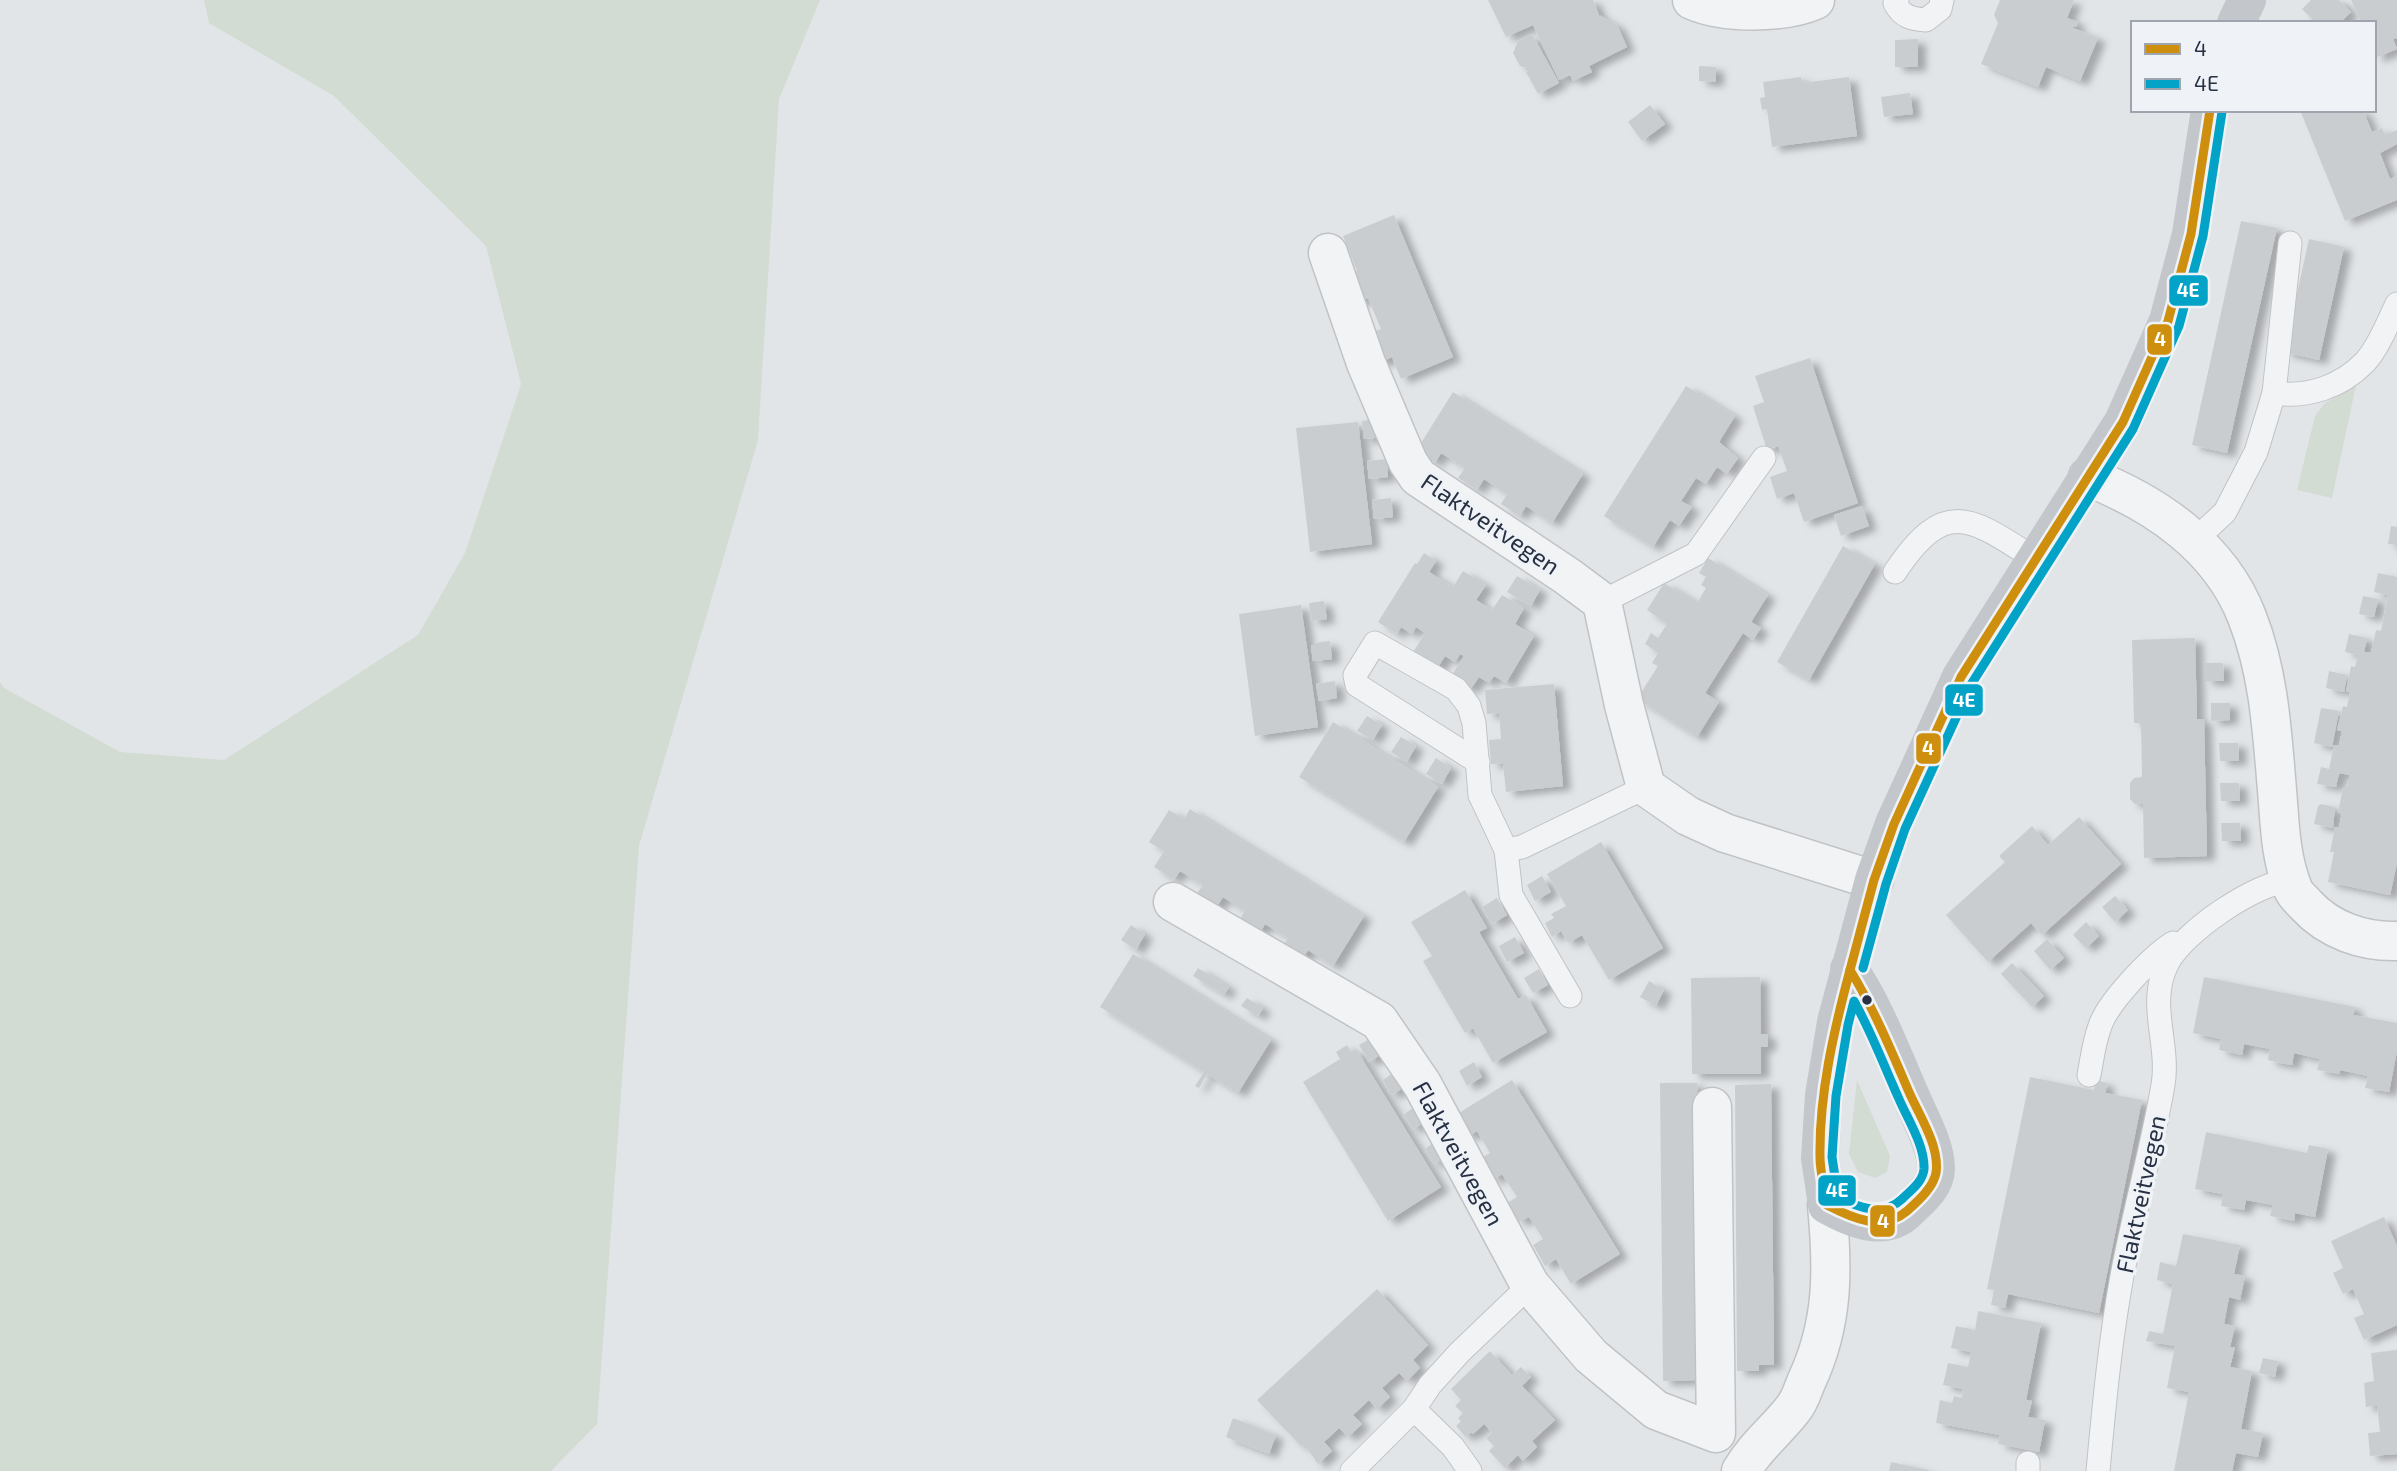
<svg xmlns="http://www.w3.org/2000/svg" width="2397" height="1471" font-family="'Exo 2',sans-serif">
<defs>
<filter id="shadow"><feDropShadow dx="8" dy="4.5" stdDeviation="3.5" flood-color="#0004"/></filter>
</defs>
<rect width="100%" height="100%" fill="#e2e5e8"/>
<!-- green -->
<g fill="#d2dcd2">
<polygon points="204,0 820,0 779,99 758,440 639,846 597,1424 551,1471 0,1471 0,682 4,688 120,752 224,760 418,635 465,553 521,384 486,246 334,96 209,23"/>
<polygon points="2356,385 2332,498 2297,490 2315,416 2325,403"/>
<polygon points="1857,1080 1890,1156 1887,1172 1875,1178 1858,1172 1849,1154"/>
</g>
<!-- building -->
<g fill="#cacdd0" filter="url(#shadow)">
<polygon points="1488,0 1593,0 1599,15 1617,25 1627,47 1589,66 1592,72 1573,81 1570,75 1559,80 1533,25 1506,37"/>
<polygon points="2000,0 2074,0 2067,18 2078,22 2076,27 2071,27 2098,38 2080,81 2046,67 2038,87 1981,64 1998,23 1994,15"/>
<polygon points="2311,0 2339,0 2351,12 2340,23 2316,23 2302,9"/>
<polygon points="2351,0 2397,0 2397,38 2393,39 2397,49 2375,58 2374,23 2361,23"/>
<polygon points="1532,34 1559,83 1538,94 1526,72 1533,69 1520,66 1513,53 1518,41"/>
<polygon points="1918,39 1918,67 1895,67 1895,40"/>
<polygon points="1699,66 1716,67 1716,82 1699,81"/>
<polygon points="1801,77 1802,83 1849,77 1857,136 1772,147 1767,109 1762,110 1760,98 1765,97 1763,82"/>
<polygon points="1910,93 1913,114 1884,117 1881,97"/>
<polygon points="1650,105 1665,124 1642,141 1628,122"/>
<polygon points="2300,110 2363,110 2372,132 2382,128 2385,135 2397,130 2397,144 2380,153 2390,179 2397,176 2397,200 2345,221"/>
<polygon points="1394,215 1453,357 1401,379 1392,357 1377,364 1370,333 1381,329 1368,298 1357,302 1346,276 1357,271 1343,236"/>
<polygon points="2241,221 2277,228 2227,453 2192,445"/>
<polygon points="2309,239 2344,247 2319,360 2284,352"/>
<polygon points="1810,358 1858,503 1804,522 1794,493 1777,499 1770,477 1787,471 1778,446 1767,450 1753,406 1764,402 1755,376"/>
<polygon points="1686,386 1735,416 1719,442 1738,458 1727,474 1717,467 1706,484 1696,478 1681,501 1692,507 1685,517 1679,526 1670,520 1653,547 1604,516"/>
<polygon points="1453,392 1583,474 1552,523 1526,506 1520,516 1501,504 1507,494 1484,479 1477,490 1458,478 1465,468 1441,453 1435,463 1416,451"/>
<polygon points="1382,418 1384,437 1364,439 1362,421"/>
<polygon points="1358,422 1372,544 1310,552 1296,428"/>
<polygon points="1387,459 1388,477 1369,479 1367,461"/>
<polygon points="1391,498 1393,517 1374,519 1372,500"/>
<polygon points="1862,506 1869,526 1841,536 1834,515"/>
<polygon points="2391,526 2397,527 2397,545 2388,544"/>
<polygon points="1843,546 1875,564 1809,680 1777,662"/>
<polygon points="1424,553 1436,561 1429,572 1453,587 1463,571 1486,585 1476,600 1492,610 1502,595 1524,608 1515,624 1534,636 1506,683 1494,676 1489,683 1479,677 1470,690 1450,678 1464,656 1460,654 1455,662 1445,656 1437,669 1412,654 1425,633 1416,627 1412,634 1401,627 1397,634 1378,622 1415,563 1417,564"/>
<polygon points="1708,558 1768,595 1751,622 1761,628 1753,640 1743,633 1705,693 1719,702 1697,737 1637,699 1658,666 1652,663 1658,653 1645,644 1651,633 1658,638 1667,624 1647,610 1664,583 1697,603 1706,588 1701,585 1706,577 1699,573"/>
<polygon points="2378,573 2397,577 2397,863 2390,895 2328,882 2334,852 2330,852 2335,827 2339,828 2342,813 2338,812 2343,788 2347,788 2350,775 2339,773 2336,787 2317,784 2321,767 2329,769 2334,745 2339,746 2342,731 2337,730 2343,706 2347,707 2350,692 2346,691 2351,666 2355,667 2358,655 2345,652 2349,634 2367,638 2364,652 2371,653 2376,630 2381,631 2388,595 2374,592"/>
<polygon points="1517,576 1540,590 1531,606 1507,592"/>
<polygon points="2363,596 2378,599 2374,617 2359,614"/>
<polygon points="1324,601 1327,619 1311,621 1309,603"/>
<polygon points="1301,605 1318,727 1255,736 1239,614"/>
<polygon points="2195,638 2197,719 2204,719 2207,856 2144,858 2143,804 2135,804 2130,799 2130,783 2134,778 2142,777 2141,723 2134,723 2132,640"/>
<polygon points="1330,641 1332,659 1313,661 1311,646 1314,645 1314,643"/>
<polygon points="2205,663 2223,663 2224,681 2205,681"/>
<polygon points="2329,671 2347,675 2344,692 2326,688"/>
<polygon points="1335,681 1337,698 1319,701 1316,684"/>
<polygon points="1554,684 1563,786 1506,792 1503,763 1491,764 1489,740 1501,739 1499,713 1487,714 1485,690"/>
<polygon points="2211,703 2230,703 2230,720 2211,721"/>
<polygon points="2321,708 2339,711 2332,747 2314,743"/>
<polygon points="1367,716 1382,725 1373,740 1357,731"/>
<polygon points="1333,722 1438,787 1404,842 1299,777"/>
<polygon points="1401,737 1416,746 1407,762 1391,752"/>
<polygon points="2219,743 2238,743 2239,761 2220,761"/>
<polygon points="1436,758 1451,768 1442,784 1426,774"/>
<polygon points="2220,783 2239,783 2240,801 2221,801"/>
<polygon points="2321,804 2335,807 2333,828 2314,824 2318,806"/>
<polygon points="1190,809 1364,916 1333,966 1308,950 1302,960 1282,947 1288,938 1265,924 1261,931 1234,928 1245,911 1223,897 1216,908 1195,896 1203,885 1180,871 1174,880 1154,867 1164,851 1149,842 1169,810 1184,819"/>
<polygon points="2079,817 2121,864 2042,935 2031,923 1988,962 1946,915 2005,862 1999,856 2032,826 2048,845"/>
<polygon points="2221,823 2240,823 2241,841 2222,841"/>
<polygon points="1601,842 1663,948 1609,980 1582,935 1568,943 1561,931 1552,937 1545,923 1554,918 1551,914 1566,906 1547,874"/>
<polygon points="1542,876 1551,892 1535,901 1527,885"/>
<polygon points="1465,890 1487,928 1479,932 1518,999 1526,995 1547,1032 1493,1063 1473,1028 1465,1033 1423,961 1432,956 1411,922"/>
<polygon points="2115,896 2128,910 2115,922 2102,907"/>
<polygon points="1497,898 1507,915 1492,924 1482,907"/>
<polygon points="2086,922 2099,936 2086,948 2073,935"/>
<polygon points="1131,925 1145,934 1136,950 1121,940"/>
<polygon points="1515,937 1524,953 1507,962 1499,946"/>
<polygon points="2047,939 2064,958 2050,970 2034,951"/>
<polygon points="1133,954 1271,1040 1238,1093 1207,1074 1199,1088 1195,1086 1204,1072 1100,1007"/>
<polygon points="2012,963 2044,996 2032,1007 2001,974"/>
<polygon points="1198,968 1229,987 1224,995 1193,976"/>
<polygon points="1539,969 1548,985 1533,993 1524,978"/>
<polygon points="1760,977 1761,1034 1768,1034 1768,1047 1761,1047 1761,1074 1692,1074 1691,978"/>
<polygon points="2204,977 2355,1007 2353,1015 2397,1023 2397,1051 2389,1092 2365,1088 2368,1076 2340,1070 2340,1074 2317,1070 2320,1059 2294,1053 2292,1065 2280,1063 2268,1060 2270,1049 2244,1044 2242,1055 2219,1050 2221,1039 2193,1033"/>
<polygon points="1649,981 1664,990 1656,1006 1640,997"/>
<polygon points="1247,998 1263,1008 1258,1016 1241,1006"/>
<polygon points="1375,1036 1385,1052 1369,1062 1359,1045"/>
<polygon points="1347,1045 1351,1052 1356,1049 1441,1187 1388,1221 1303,1082 1340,1059 1336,1052"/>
<polygon points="1474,1062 1482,1077 1467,1086 1459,1071"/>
<polygon points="1396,1071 1405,1087 1391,1095 1383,1080"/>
<polygon points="2030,1077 2094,1090 2096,1080 2107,1083 2105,1093 2142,1100 2099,1313 2008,1294 2005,1308 1991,1305 1994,1290 1987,1289"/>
<polygon points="1512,1080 1620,1254 1571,1284 1556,1259 1545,1266 1533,1245 1543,1239 1529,1217 1519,1222 1507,1203 1517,1197 1502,1174 1493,1180 1480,1159 1490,1153 1477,1131 1467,1137 1454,1116"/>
<polygon points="1660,1083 1697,1083 1699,1380 1663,1381"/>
<polygon points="1771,1084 1774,1365 1759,1365 1759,1371 1737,1371 1735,1085"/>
<polygon points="1417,1105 1427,1121 1413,1129 1403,1115"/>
<polygon points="2206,1132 2307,1153 2309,1145 2328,1149 2315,1217 2295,1213 2294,1221 2270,1216 2273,1205 2246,1200 2244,1210 2221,1206 2223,1194 2195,1189"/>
<polygon points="1438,1139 1448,1155 1434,1164 1425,1149"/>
<polygon points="2384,1217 2397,1246 2397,1325 2364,1340 2354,1318 2364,1314 2353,1289 2343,1294 2333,1273 2343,1268 2331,1241"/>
<polygon points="2183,1234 2240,1245 2234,1274 2245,1276 2240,1300 2229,1297 2224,1324 2235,1326 2230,1347 2235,1347 2230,1367 2252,1371 2241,1429 2263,1433 2258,1457 2236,1453 2232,1471 2174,1471 2189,1392 2167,1388 2175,1346 2146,1341 2149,1331 2163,1334 2173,1284 2157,1280 2160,1262 2176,1266"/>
<polygon points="1377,1289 1428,1345 1413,1360 1420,1368 1407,1381 1399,1373 1382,1388 1390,1397 1377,1409 1369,1400 1353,1415 1362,1424 1348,1437 1339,1428 1324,1442 1332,1451 1318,1464 1304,1444 1301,1446 1257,1400"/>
<polygon points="1978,1311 2041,1323 2026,1400 2032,1401 2028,1417 2045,1420 2039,1452 1998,1444 2000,1435 1936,1423 1940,1400 1952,1403 1954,1396 1962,1398 1963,1389 1943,1385 1948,1363 1968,1367 1971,1352 1951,1348 1956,1326 1975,1330"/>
<polygon points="2397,1350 2397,1454 2370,1456 2368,1433 2380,1432 2377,1405 2366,1407 2364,1383 2374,1381 2371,1353"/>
<polygon points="1490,1351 1512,1375 1521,1367 1531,1377 1522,1386 1555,1420 1532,1441 1537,1447 1523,1461 1518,1455 1505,1468 1489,1451 1494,1446 1486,1438 1492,1433 1488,1428 1484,1424 1473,1434 1471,1432 1466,1437 1456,1426 1461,1421 1458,1418 1463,1413 1455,1406 1461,1400 1451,1389"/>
<polygon points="2263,1358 2278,1361 2275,1377 2259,1373"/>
<polygon points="1233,1418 1276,1435 1269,1454 1226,1437"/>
<polygon points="1891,1462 1929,1470 1929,1471 1889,1471"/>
</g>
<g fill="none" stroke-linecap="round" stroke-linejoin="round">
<!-- lane casing -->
<g stroke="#c0c3c6" stroke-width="25">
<g id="lane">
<path d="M1897,0L1895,3C1902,17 1912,19 1926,20L1940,9L1942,0"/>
<polyline points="2274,393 2290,243"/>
<path d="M2195,540L2225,512L2256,452L2274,393C2307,398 2341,387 2365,362C2379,347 2388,322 2397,304"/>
<path d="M1895,572C1945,497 1970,517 2035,559"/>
<polyline points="1602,602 1696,554 1764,458"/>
<polyline points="1478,762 1357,685 1355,675 1375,643 1456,689 1469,706 1474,723 1480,795 1506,850 1511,895 1570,996"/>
<polyline points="1506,850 1522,847 1646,787"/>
<path d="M2089,1075C2092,1059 2094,1042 2100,1026C2108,1002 2151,957 2173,943"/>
<polyline points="1414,1409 1453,1447 1470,1471"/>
<polyline points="1352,1471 1414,1409 1430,1385 1460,1352 1530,1285"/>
<polyline points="2028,1471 2028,1463"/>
<path d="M2098,1471C2104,1406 2110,1341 2122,1276C2134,1212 2152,1149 2163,1085C2170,1044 2147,1004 2167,964C2183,932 2255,883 2291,880"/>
</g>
</g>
<!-- street casing -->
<g stroke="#c0c3c6" stroke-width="41">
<g id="street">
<path d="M1692,0C1724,14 1783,14 1815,0"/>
<polyline points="1328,253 1366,363 1408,462 1418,477 1567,576 1602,602 1624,705 1646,787 1688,816 1725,833 1874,880"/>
<path d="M2088,477C2155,503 2220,547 2247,617C2269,673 2272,731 2277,790C2280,825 2280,856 2293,889C2295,895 2302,900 2306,905C2329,930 2363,942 2397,941"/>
<polyline points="1173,902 1379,1021 1422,1084 1530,1285 1591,1356 1656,1410 1716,1433 1712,1107"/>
<path d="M1741,1471C1755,1447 1776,1431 1793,1409C1800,1401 1803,1389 1807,1380C1834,1322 1833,1268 1827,1205"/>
</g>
</g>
<!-- lane -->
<use href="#lane" stroke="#f2f3f4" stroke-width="23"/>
<!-- street -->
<use href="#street" stroke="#f2f3f4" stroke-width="38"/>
<!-- secondary -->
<g stroke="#c3c6ca" stroke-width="38">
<polyline points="2236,23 2247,0"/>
<path d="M1849,969C1876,1009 1892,1054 1912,1099C1921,1120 1936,1146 1936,1169C1936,1187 1917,1201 1906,1212C1883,1233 1850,1218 1827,1205L1820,1158L1824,1095L1836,1022L1874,880L1894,824L1961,677L2123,422L2168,321L2191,234L2210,110"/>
</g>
<!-- bus-1 casing -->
<g stroke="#eff3f7" stroke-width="14">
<g id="bus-1">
<path d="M1850,970C1874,1009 1891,1050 1909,1092C1919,1115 1940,1146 1936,1173C1933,1188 1918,1201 1907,1211C1882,1232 1852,1218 1827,1205C1825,1189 1820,1173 1820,1157C1819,1094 1834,1030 1850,970Z"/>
<polyline points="1850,970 1874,880 1894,824 1961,677 2123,422 2168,321 2191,234 2210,110"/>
</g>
</g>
<!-- bus-2 casing -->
<g stroke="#eff3f7" stroke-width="14">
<g id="bus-2">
<polyline points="1863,968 1886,884 1905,829 1972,683 2133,429 2179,326 2203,236 2222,112"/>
<path d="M1854,1001C1872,1033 1884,1066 1899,1099C1908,1120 1925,1146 1924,1169C1923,1182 1910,1191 1902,1199C1883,1217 1859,1208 1838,1197L1832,1157L1836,1096L1848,1025Z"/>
</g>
</g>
<!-- bus-1 -->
<use href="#bus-1" stroke="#cd8f0d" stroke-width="9"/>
<!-- bus-2 -->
<use href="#bus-2" stroke="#02a3c7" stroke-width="9"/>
</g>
<!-- markers -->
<circle fill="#273143" stroke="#eff3f7" stroke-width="2.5" cx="1867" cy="1000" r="6"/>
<g text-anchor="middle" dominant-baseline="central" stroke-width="7" stroke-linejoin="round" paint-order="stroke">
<!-- street labels -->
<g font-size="24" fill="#273143" stroke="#eff3f7">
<text transform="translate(1491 523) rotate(34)">Flaktveitvegen</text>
<text transform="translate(1459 1153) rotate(61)">Flaktveitvegen</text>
<text transform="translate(2140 1194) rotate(-78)">Flaktveitvegen</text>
</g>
</g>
<g stroke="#eff3f7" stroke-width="2.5">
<rect x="2168" y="274" width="41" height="33" rx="7" fill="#02a3c7"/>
<rect x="2146" y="323" width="27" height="33" rx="7" fill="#cd8f0d"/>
<rect x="1944" y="683" width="40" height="34" rx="7" fill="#02a3c7"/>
<rect x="1915" y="732" width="27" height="33" rx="7" fill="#cd8f0d"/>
<rect x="1817" y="1174" width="40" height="33" rx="7" fill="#02a3c7"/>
<rect x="1869" y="1204" width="27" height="34" rx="7" fill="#cd8f0d"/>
</g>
<g font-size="19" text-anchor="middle" font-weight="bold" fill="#fff">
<text x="2188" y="297">4E</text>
<text x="2160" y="346">4</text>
<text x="1964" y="707">4E</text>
<text x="1928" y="755">4</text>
<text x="1837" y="1197">4E</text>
<text x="1883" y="1228">4</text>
</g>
<!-- legend -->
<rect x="2131" y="21" width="245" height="91" fill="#eff3f7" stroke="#9fa5af" stroke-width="2"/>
<rect x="2145" y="44" width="35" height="10" fill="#cd8f0d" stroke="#9fa5af" stroke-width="2"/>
<text x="2194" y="56" font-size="21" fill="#273143">4</text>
<rect x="2145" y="79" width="35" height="10" fill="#02a3c7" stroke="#9fa5af" stroke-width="2"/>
<text x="2194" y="91" font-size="21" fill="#273143">4E</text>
</svg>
